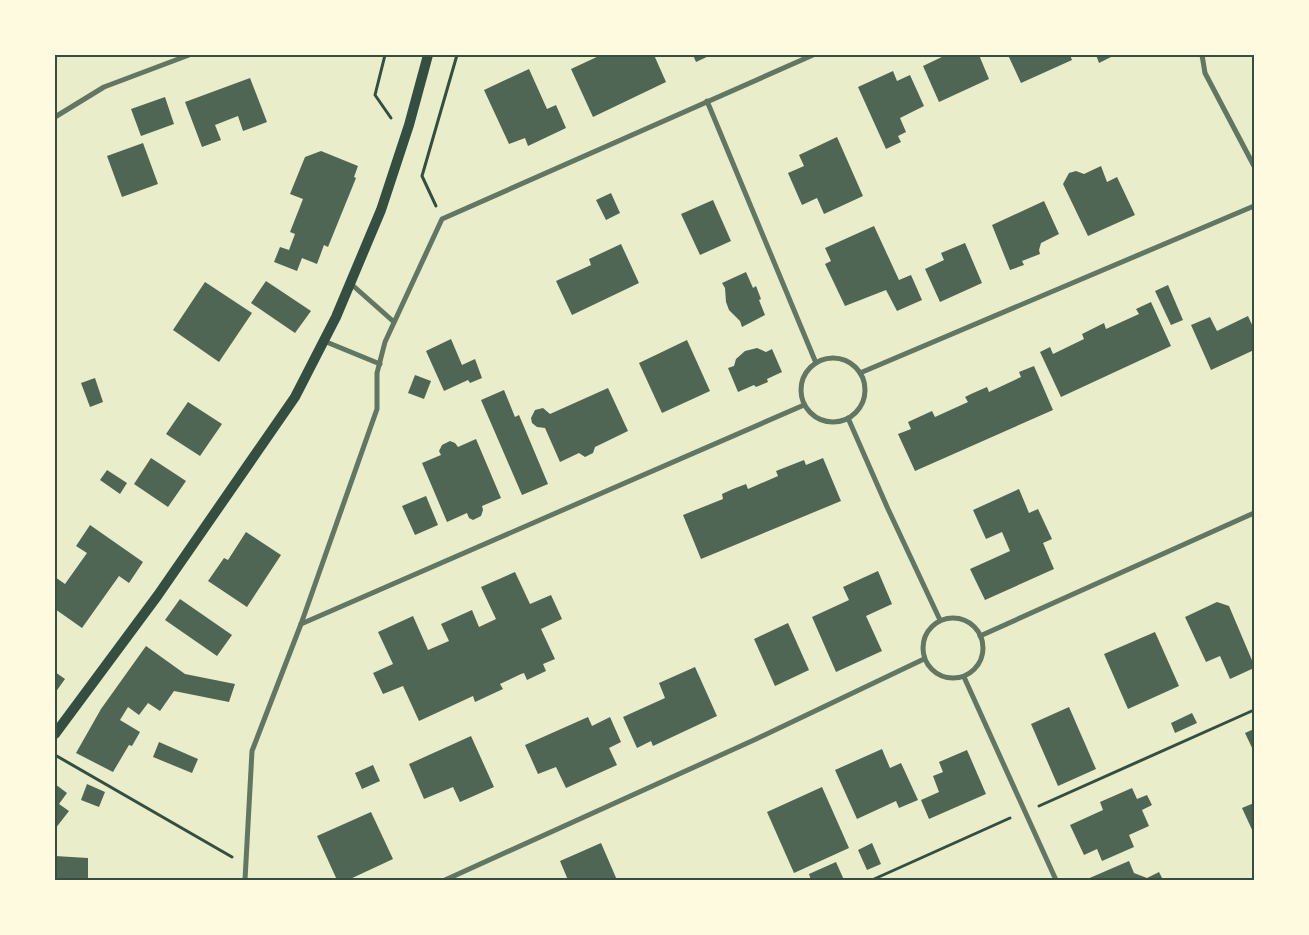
<svg xmlns="http://www.w3.org/2000/svg" width="1309" height="935" font-family="'Fira Sans',sans-serif">
<rect width="100%" height="100%" fill="#e9edc9"/>
<!-- building -->
<g fill="#4f6655">
<polygon points="601,55 654,55 666,82 593,117 571,69"/>
<polygon points="693,55 711,55 696,62"/>
<polygon points="946,55 979,55 989,79 939,102 923,66"/>
<polygon points="1008,55 1070,55 1072,60 1021,83"/>
<polygon points="1096,55 1115,55 1099,63"/>
<polygon points="529,69 547,109 556,105 566,128 528,146 525,138 509,144 484,90"/>
<polygon points="893,71 897,81 910,75 924,106 900,118 906,132 898,136 901,142 886,149 858,87"/>
<polygon points="250,78 267,122 243,131 238,116 215,125 221,140 202,147 185,102"/>
<polygon points="165,97 174,124 141,136 131,109"/>
<polygon points="837,137 863,196 824,214 817,198 802,205 788,173 804,166 799,155"/>
<polygon points="143,143 158,184 122,197 107,156"/>
<polygon points="321,151 358,166 354,177 356,178 328,247 324,245 317,264 302,258 297,271 274,262 280,247 289,250 295,234 290,232 303,199 290,194 305,157"/>
<polygon points="1101,166 1107,182 1117,177 1135,215 1088,236 1063,184 1069,173 1076,171 1084,174"/>
<polygon points="611,193 620,213 606,220 596,200"/>
<polygon points="713,200 731,241 700,255 681,214"/>
<polygon points="1044,201 1059,234 1041,243 1039,250 1040,254 1022,261 1024,265 1010,270 992,225"/>
<polygon points="874,226 899,280 911,275 922,300 897,311 886,290 845,306 825,264 831,261 825,248"/>
<polygon points="965,243 982,283 940,302 925,269 944,260 941,253"/>
<polygon points="621,244 639,283 572,315 556,281 591,265 589,259"/>
<polygon points="746,272 753,288 756,286 761,299 759,300 765,315 742,327 740,321 729,310 726,302 725,288 722,283"/>
<polygon points="266,281 311,311 295,333 251,303"/>
<polygon points="205,282 252,313 219,362 173,330"/>
<polygon points="1168,285 1183,320 1171,325 1155,291"/>
<polygon points="1151,302 1171,346 1061,397 1040,352 1050,347 1053,354 1084,339 1082,334 1104,323 1106,329 1139,314 1136,309"/>
<polygon points="1248,316 1254,329 1254,350 1211,370 1191,325 1210,317 1217,331"/>
<polygon points="451,339 462,365 475,359 482,378 470,383 468,380 444,391 426,351"/>
<polygon points="687,340 710,391 662,413 639,363"/>
<polygon points="757,348 766,352 772,349 782,372 767,379 768,382 756,387 754,385 738,392 728,368 734,366 736,359 745,351"/>
<polygon points="1034,366 1053,410 915,471 898,434 911,429 908,422 932,411 935,417 968,402 965,397 971,394 987,387 989,392 1021,377 1019,372"/>
<polygon points="415,375 431,381 424,399 408,393"/>
<polygon points="95,378 103,402 90,407 81,383"/>
<polygon points="608,388 628,431 595,447 593,453 585,457 579,453 560,462 545,428 537,427 532,423 531,418 535,410 543,408 550,414"/>
<polygon points="504,390 515,417 519,415 548,484 522,495 481,400"/>
<polygon points="188,402 222,424 200,456 166,434"/>
<polygon points="476,439 501,498 482,506 483,510 481,516 473,520 469,518 467,513 447,522 422,463 441,455 439,451 442,445 450,441 455,443 458,447"/>
<polygon points="151,458 186,481 168,507 134,484"/>
<polygon points="823,458 841,501 701,559 683,515 723,499 722,494 733,489 746,484 748,489 778,476 776,471 804,460 806,465"/>
<polygon points="107,470 127,483 120,494 100,480"/>
<polygon points="1019,489 1029,513 1038,509 1052,539 1043,543 1054,569 985,600 970,569 1010,551 1002,532 986,539 973,510"/>
<polygon points="426,496 438,525 415,535 402,506"/>
<polygon points="90,525 143,562 129,583 119,576 82,628 55,609 55,577 65,584 87,553 76,546"/>
<polygon points="246,532 281,555 247,607 208,581 224,558 228,560"/>
<polygon points="878,571 892,604 866,616 882,651 836,672 812,617 849,600 843,587"/>
<polygon points="515,572 530,604 551,595 562,619 541,629 555,659 543,664 546,671 527,680 524,673 521,674 500,684 503,689 475,702 473,696 419,721 403,686 383,694 373,673 393,664 378,632 413,616 428,650 449,641 441,624 472,610 479,627 496,619 481,587"/>
<polygon points="180,599 232,635 217,656 165,620"/>
<polygon points="1217,602 1229,606 1254,665 1254,668 1230,679 1220,656 1206,662 1185,617"/>
<polygon points="788,623 809,670 775,686 754,639"/>
<polygon points="1155,632 1179,686 1128,709 1104,654"/>
<polygon points="146,646 185,674 235,684 229,702 174,691 160,711 148,703 139,715 128,707 120,720 140,732 132,746 129,745 113,772 76,753 101,709"/>
<polygon points="695,667 717,716 653,746 651,741 637,748 623,717 665,698 659,683"/>
<polygon points="55,672 65,679 55,693"/>
<polygon points="1069,707 1096,769 1058,786 1031,724"/>
<polygon points="1192,713 1197,723 1175,733 1171,723"/>
<polygon points="588,717 592,726 610,717 621,742 609,748 617,765 566,788 556,767 538,774 525,745"/>
<polygon points="1254,729 1254,752 1245,733"/>
<polygon points="471,736 494,787 460,802 453,787 424,799 409,764"/>
<polygon points="159,742 198,759 192,773 153,757"/>
<polygon points="882,749 890,768 901,763 918,800 899,808 896,801 857,819 835,770"/>
<polygon points="967,750 986,794 929,819 921,800 939,792 933,776 943,772 939,762"/>
<polygon points="373,765 380,781 362,789 355,773"/>
<polygon points="55,784 67,793 59,804 69,811 55,829"/>
<polygon points="87,784 105,792 99,807 81,800"/>
<polygon points="822,787 849,848 794,873 767,812"/>
<polygon points="1132,788 1137,799 1147,795 1152,805 1142,810 1149,826 1129,835 1134,847 1102,861 1097,849 1084,855 1070,825 1103,810 1100,802"/>
<polygon points="1254,803 1254,834 1242,808"/>
<polygon points="371,812 393,859 348,880 337,880 317,836"/>
<polygon points="601,843 617,880 568,880 560,861"/>
<polygon points="872,843 881,864 867,870 858,850"/>
<polygon points="55,856 88,858 88,880 55,879"/>
<polygon points="1129,861 1134,873 1147,878 1159,872 1163,880 1085,880"/>
<polygon points="836,862 844,880 811,880 809,874"/>
</g>
<g fill="none" stroke-linecap="round" stroke-linejoin="round">
<!-- path -->
<g stroke="#344e41" stroke-width="3">
<polyline points="385,55 375,95 391,118"/>
<polyline points="436,206 422,176 457,55"/>
<polyline points="55,755 232,857"/>
<polyline points="1039,806 1254,710"/>
<polyline points="872,880 1010,818"/>
</g>
<!-- minor -->
<g stroke="#617663" stroke-width="5">
<polyline points="1202,55 1205,73 1254,166"/>
<polyline points="707,101 816,363"/>
<polyline points="55,117 104,87 189,55"/>
<polyline points="350,283 394,322"/>
<polyline points="324,341 380,364"/>
<circle cx="833" cy="390" r="32"/>
<polyline points="860,373 1254,206"/>
<polyline points="848,418 888,509 940,620"/>
<circle cx="953" cy="648" r="30"/>
<polyline points="301,624 804,405"/>
<polyline points="980,636 1254,513"/>
<polyline points="964,677 1056,880"/>
<polyline points="245,880 252,751 301,624 377,409 377,373 385,342 442,219 813,55"/>
<polyline points="445,880 754,740 924,659"/>
</g>
<!-- secondary -->
<polyline stroke="#344e41" stroke-width="10" points="55,734 158,595 295,397 336,317 381,210 409,125 428,55"/>
</g>
<!-- border -->
<rect width="1309" height="935" fill="none" stroke="#fefae0" stroke-width="112"/>
<rect x="56" y="56" width="1197" height="823" fill="none" stroke="#344e41" stroke-width="2"/>
</svg>
